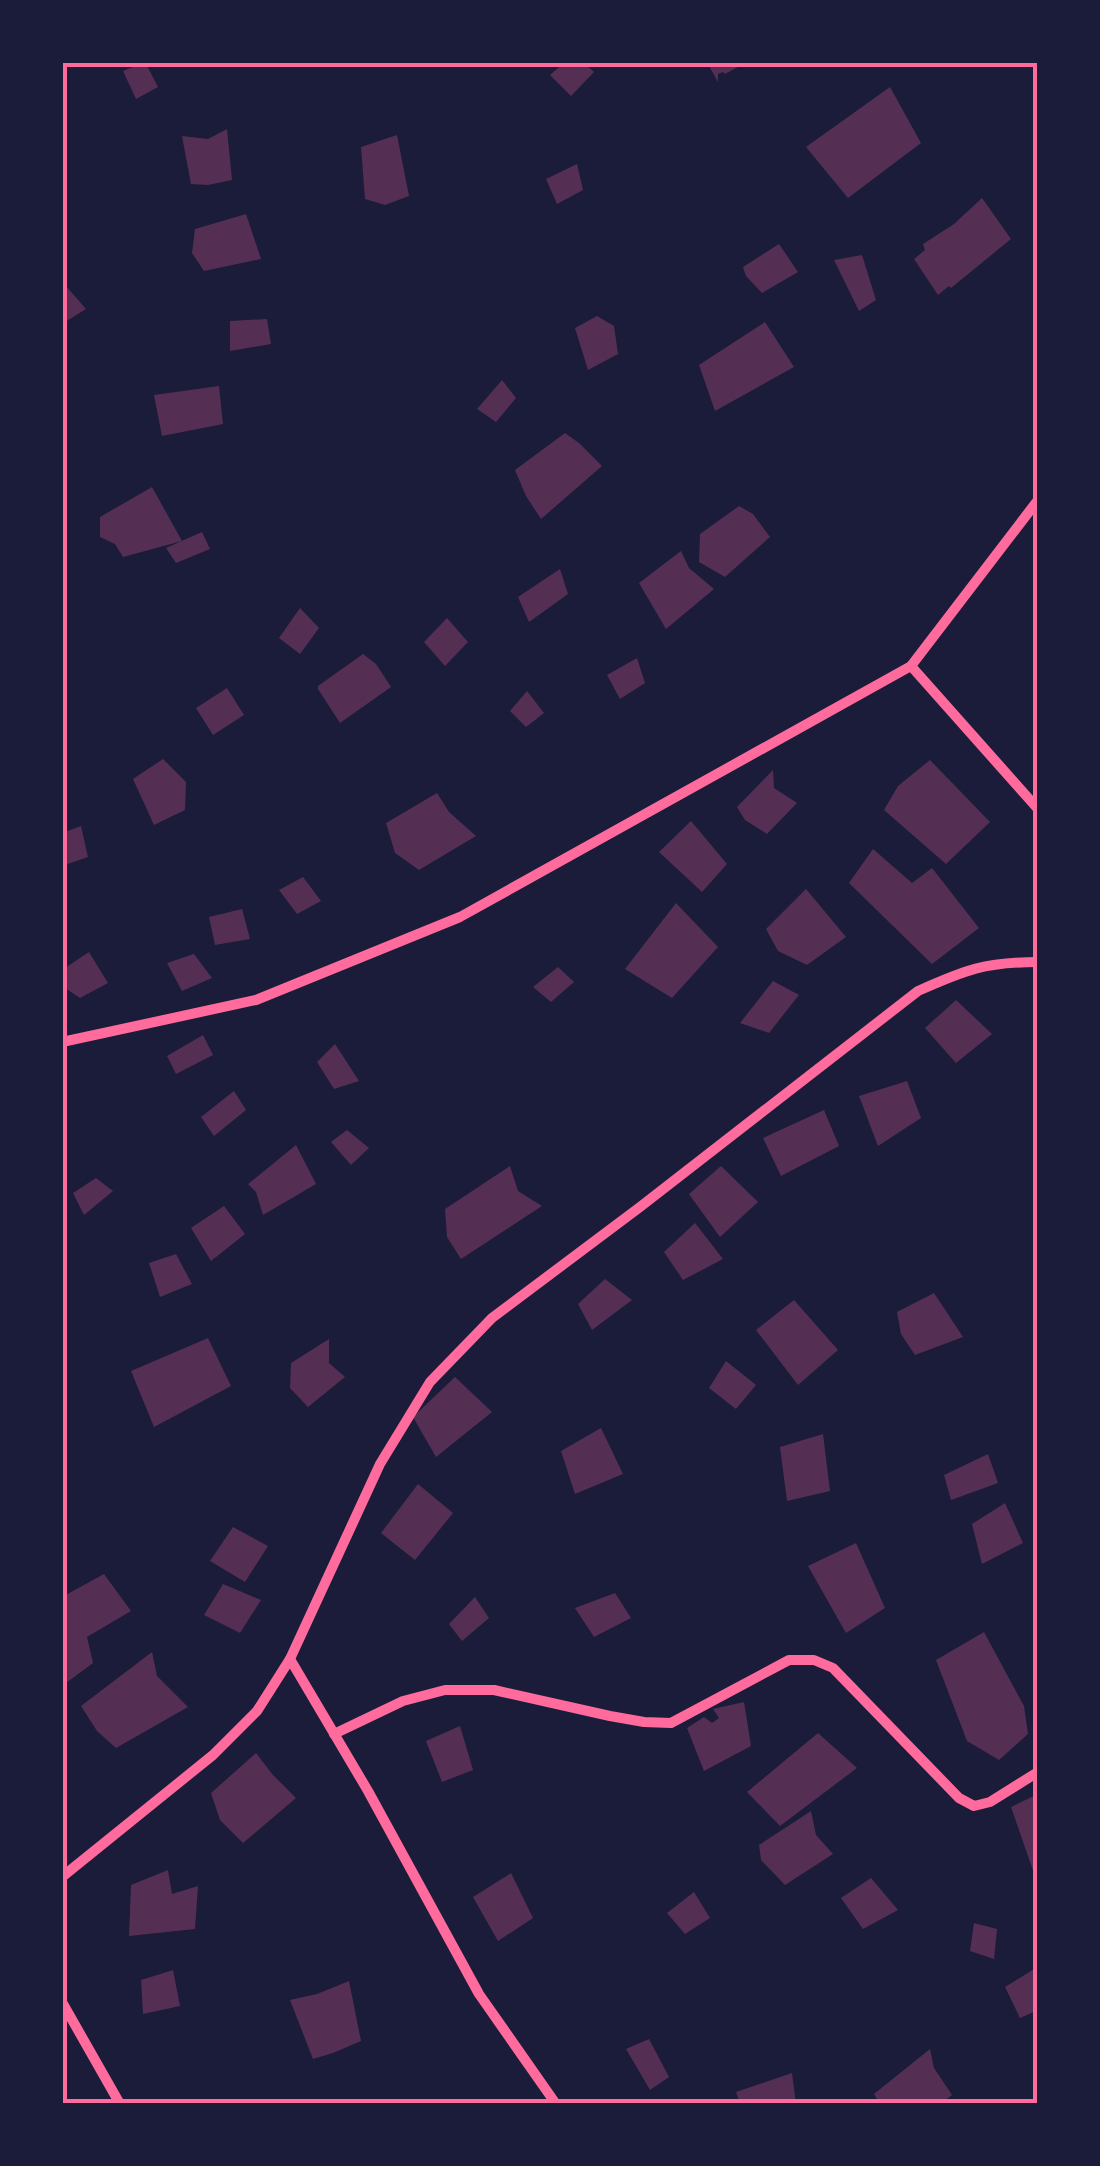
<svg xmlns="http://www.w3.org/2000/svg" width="1100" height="2166" font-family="Karla,sans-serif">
<rect width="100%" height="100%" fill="#1b1b3a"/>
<!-- building -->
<g fill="#542f53">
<polygon points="145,62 158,87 136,99 123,71"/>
<polygon points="565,62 583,62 594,72 571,96 550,75"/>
<polygon points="707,62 747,62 725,74 723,72 718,74 718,82"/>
<polygon points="890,87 921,143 848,198 806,147"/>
<polygon points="227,129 232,180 208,185 191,184 182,136 208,139"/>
<polygon points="397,135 409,196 385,205 365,199 361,147"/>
<polygon points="577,164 583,190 557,204 546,179"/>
<polygon points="982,198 1011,239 951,288 949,286 938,295 914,259 925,250 923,244 954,224"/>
<polygon points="246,214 261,259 204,271 192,253 195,229"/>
<polygon points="779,244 798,272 762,293 746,276 743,267"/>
<polygon points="862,255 876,300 859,311 834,260"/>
<polygon points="66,286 86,309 62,324 62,288"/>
<polygon points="597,316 614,326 618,354 588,370 575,328"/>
<polygon points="267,319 271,344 230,351 230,321"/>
<polygon points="765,322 794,367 715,411 699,365"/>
<polygon points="502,380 516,398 496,422 477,409"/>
<polygon points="219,386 223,424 162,436 154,395"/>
<polygon points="565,433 579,443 602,466 541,519 526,496 515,470"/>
<polygon points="152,487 182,541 123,557 115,544 100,537 100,517"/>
<polygon points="739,506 753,514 770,537 725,577 699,562 700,534"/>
<polygon points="202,532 210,549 176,563 166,548"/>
<polygon points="681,551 689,568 714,589 666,629 639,583"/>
<polygon points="560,569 568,594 529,622 518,597"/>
<polygon points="300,608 319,628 300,654 279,638"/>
<polygon points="447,618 468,642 445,666 424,642"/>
<polygon points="363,654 376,664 391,687 340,723 318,689 318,686"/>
<polygon points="637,658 645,683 620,699 607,675"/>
<polygon points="227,688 244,715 213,735 196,708"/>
<polygon points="527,691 544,713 526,727 510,711"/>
<polygon points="163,759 186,782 185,810 154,825 133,779"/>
<polygon points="930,760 990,822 946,864 884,810 898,786"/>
<polygon points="773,770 774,788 797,803 767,834 745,820 737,807"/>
<polygon points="437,793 449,812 476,836 419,870 395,853 386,823"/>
<polygon points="691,821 727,864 702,892 659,852"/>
<polygon points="81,826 88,857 62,866 62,833"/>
<polygon points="873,849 912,883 932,868 979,928 932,964 849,883"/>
<polygon points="303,877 321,901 297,914 279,890"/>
<polygon points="806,889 846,937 807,965 778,951 766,929"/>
<polygon points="676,903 718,947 672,998 625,969"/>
<polygon points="242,909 250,939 215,945 209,917"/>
<polygon points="89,952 108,983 80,998 62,986 62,970"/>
<polygon points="194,954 212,978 182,991 167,963"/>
<polygon points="558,967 574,982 551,1002 533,987"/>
<polygon points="773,981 799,995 769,1033 740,1023"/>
<polygon points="956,1000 992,1034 956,1063 925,1028"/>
<polygon points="203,1035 213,1055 176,1074 167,1056"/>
<polygon points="335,1044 359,1081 334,1089 317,1062"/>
<polygon points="907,1081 921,1118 878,1146 859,1096"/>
<polygon points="234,1091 246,1110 214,1136 201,1117"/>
<polygon points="824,1110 839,1146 781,1176 763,1138"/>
<polygon points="347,1130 369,1148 351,1165 331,1142"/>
<polygon points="296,1145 316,1184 263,1215 256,1192 248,1184"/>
<polygon points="510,1166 518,1191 542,1206 461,1259 447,1237 445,1209"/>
<polygon points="721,1166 758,1202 720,1237 689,1194"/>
<polygon points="96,1178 113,1191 84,1215 73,1193"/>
<polygon points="224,1206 245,1234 211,1261 191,1228"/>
<polygon points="695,1223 723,1259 683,1280 664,1252"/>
<polygon points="176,1254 192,1284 160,1297 149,1263"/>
<polygon points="605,1279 632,1300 592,1330 578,1304"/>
<polygon points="934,1293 963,1337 915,1355 901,1334 897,1312"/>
<polygon points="794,1300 838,1350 798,1385 756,1330"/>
<polygon points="208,1338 231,1386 154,1427 131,1371"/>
<polygon points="329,1339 329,1363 345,1377 308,1407 290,1388 291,1363"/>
<polygon points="726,1361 756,1385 736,1409 709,1388"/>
<polygon points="455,1377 492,1412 436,1457 413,1417"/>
<polygon points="601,1428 623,1474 575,1494 561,1451"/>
<polygon points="823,1434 830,1491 787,1501 780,1447"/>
<polygon points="988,1454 998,1483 951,1500 944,1475"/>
<polygon points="418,1484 453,1513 415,1560 381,1533"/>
<polygon points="1005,1503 1023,1543 982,1564 972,1524"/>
<polygon points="233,1527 268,1546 245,1582 210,1561"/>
<polygon points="856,1543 885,1608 846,1633 808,1566"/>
<polygon points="104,1574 131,1611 87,1637 93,1663 66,1683 62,1675 62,1597"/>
<polygon points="223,1584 261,1600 240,1633 204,1615"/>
<polygon points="615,1593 631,1618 594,1637 575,1608"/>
<polygon points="475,1597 489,1618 462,1641 449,1624"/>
<polygon points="984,1632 1024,1706 1028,1734 999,1760 967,1741 936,1660"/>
<polygon points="152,1652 157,1676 188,1707 116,1748 97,1731 81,1706"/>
<polygon points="744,1702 751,1746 704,1771 687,1728 704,1717 712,1723 719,1718 713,1709"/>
<polygon points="460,1726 473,1770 442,1782 426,1741"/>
<polygon points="818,1733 857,1768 780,1826 747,1792"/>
<polygon points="256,1753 273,1775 296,1798 243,1843 220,1820 211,1793"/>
<polygon points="1038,1794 1038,1881 1037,1882 1011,1807"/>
<polygon points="811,1811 816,1835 833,1854 785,1885 761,1860 759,1845"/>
<polygon points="168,1870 172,1894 198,1886 195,1929 129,1936 131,1885"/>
<polygon points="511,1873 533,1918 498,1941 473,1897"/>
<polygon points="871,1878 898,1910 863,1929 841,1898"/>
<polygon points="694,1892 710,1918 685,1934 667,1913"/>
<polygon points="974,1923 997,1929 994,1959 970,1951"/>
<polygon points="1034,1969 1038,1978 1038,2010 1020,2018 1005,1987"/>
<polygon points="173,1970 180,2006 143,2014 141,1980"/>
<polygon points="349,1981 361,2041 333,2053 313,2059 290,2000 317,1994"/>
<polygon points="649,2039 669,2077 650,2090 626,2049"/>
<polygon points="930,2049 934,2068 952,2095 940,2104 880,2104 874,2094"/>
<polygon points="792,2073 796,2104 740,2104 736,2092"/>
</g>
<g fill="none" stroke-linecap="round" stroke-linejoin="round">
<!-- minor -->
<g stroke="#ff6b9d" stroke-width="10">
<polyline points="911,666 1038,809"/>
<polyline points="62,1042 256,1000 460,917 911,666 1038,500"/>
<polyline points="290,1659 368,1791 479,1994 556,2104"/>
<polyline points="334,1734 403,1701 445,1690 494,1690 610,1716 644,1722 671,1723 789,1660 814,1660 833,1668 959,1798 974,1806 990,1802 1038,1772"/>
<path d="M62,1877L213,1755L257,1711L290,1659L380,1464L430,1382L492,1318L640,1207L918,991C965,970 985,962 1038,962"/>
<polyline points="62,2002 120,2104"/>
</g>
</g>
<!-- border -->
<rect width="1100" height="2166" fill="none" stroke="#1b1b3a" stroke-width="130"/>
<rect x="65" y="65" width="970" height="2036" fill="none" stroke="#ff6b9d" stroke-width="4"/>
</svg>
